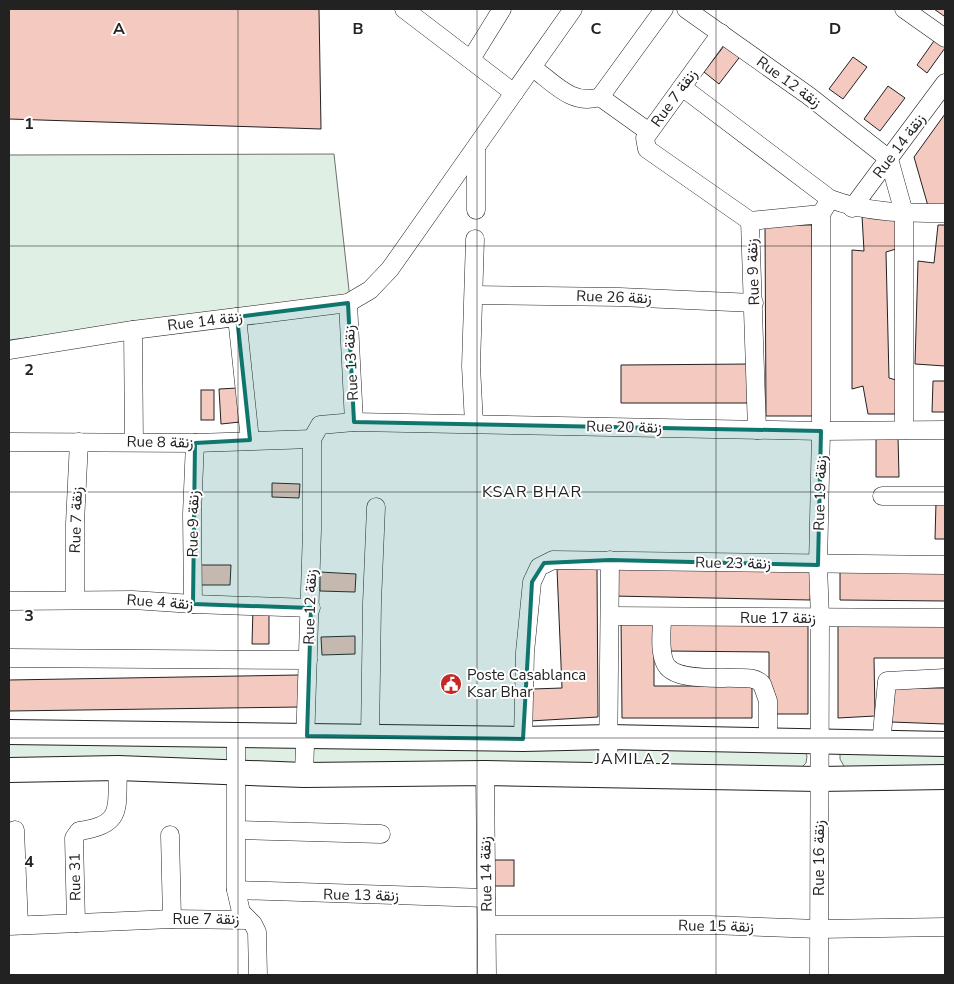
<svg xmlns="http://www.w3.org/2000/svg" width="954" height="984" font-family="'Nunito Sans',Vazirmatn,sans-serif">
<rect width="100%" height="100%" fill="#fff"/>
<!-- green -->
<g fill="#e0efe3" stroke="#6f6f6f">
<polygon points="334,154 350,299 9,340 9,155"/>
<polygon points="9,736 805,752 807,756 806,763 802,767 600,768 9,760"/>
<polygon points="945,750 945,767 845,768 840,759 840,753"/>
</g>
<!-- building -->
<g fill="#f3c9c0" stroke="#222">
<polygon points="9,9 319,9 321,129 9,119"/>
<polygon points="934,9 945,9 945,14 944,16"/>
<polygon points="936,38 945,45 945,48 927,73 917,65"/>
<polygon points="727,42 742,54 719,84 704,72"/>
<polygon points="853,57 867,67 843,99 829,89"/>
<polygon points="888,86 905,98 880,131 864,119"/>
<polygon points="945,114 945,205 928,206 914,157"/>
<polygon points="862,216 896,216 896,249 886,252 889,378 896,380 902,414 868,414 863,386 852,389 852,250 864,251"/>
<polygon points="765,225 812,225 813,416 766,416"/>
<polygon points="938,225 945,225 945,366 915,364 918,261 934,263"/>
<polygon points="751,364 751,403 621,403 621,365"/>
<polygon points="933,381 945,381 945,412 932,412"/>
<polygon points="238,388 240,422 221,424 219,389"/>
<rect x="201" y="390" width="13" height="30"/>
<polygon points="876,436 898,436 899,477 876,477"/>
<polygon points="272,483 300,484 299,498 272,497"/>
<polygon points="936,502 945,503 945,539 935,539"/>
<polygon points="201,565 231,565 230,585 201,585"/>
<polygon points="611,565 812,570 810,600 612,596"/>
<polygon points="840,566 945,566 945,601 840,600"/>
<polygon points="557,569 597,569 598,717 530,721 533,689 562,688"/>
<polygon points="320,572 356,574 355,592 320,591"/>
<polygon points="253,608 269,608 269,644 252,644"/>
<polygon points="621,617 654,617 654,686 752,686 752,718 622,718"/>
<polygon points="665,621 808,622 808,714 769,714 769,652 665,651"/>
<polygon points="838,624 945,625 945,658 874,658 875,716 838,718"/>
<polygon points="355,636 355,654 322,655 321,637"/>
<polygon points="299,675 300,707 9,711 9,680"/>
<polygon points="894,688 945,688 945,724 891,722"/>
<rect x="492" y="860" width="22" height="26"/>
</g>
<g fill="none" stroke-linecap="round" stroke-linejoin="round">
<!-- street casing -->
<g stroke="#222" stroke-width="19">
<g id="street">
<polyline points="404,9 514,93"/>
<polyline points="686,9 809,96 889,159 904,213 904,430"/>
<polyline points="904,9 945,38"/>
<polyline points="721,33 645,138 647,149 750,221"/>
<polyline points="471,59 502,9"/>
<path d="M533,68C554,83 572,106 600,97"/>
<path d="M682,87L830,199C868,213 904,213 945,213"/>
<polyline points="649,132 600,97 664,9"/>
<polyline points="476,149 476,210"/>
<polyline points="852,208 945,83"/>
<polyline points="750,221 757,430"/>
<polyline points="750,221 821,214"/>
<polyline points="474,295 620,297 754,303"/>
<polyline points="348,303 354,422"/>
<polyline points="237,317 250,440"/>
<polyline points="133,330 134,442"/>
<polyline points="9,350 133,330 348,303 370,290 390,269 573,9"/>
<polyline points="474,424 471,366 475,239"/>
<polyline points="9,442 195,443 312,439"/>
<polyline points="882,496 945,496"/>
<polyline points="75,599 75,523 79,442"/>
<polyline points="9,601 133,600 193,604 311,608"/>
<polyline points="193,604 192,514 195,443"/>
<polyline points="610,616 945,618"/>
<path d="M662,617C662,631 659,650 665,663C673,682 719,677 737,678C746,678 755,677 762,684L768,701V741"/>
<polyline points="9,658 308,660"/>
<polyline points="236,734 236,890 241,912 253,924 257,932 258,975"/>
<polyline points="370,737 372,603 376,507"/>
<polyline points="523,739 525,652 532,582 539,567 553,560 945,565"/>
<polyline points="881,744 887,681 945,678"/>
<polyline points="485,773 487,975"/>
<polyline points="608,774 610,560"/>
<polyline points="304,775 312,530 312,439 320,425 354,422 821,431 945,430"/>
<polyline points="15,830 19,925"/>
<polyline points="237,830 381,834"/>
<polyline points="170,835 172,919"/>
<polyline points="236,890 486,898"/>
<path d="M76,923L74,838L79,831C125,825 116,807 118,768"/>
<polyline points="487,925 710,925 819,929 945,927"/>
<polyline points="9,926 172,919 247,920"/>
<polyline points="819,975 820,618 818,565 821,431 821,214 830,199"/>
</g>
</g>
<!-- secondary casing -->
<g stroke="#222" stroke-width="26">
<g id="secondary">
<polyline points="9,732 523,739 609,737 945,744"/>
<polyline points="9,770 118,768 304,775 485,773 819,779 945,777"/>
</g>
</g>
<!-- street -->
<use href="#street" stroke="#fff" stroke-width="18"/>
<!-- secondary -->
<use href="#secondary" stroke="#fff" stroke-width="24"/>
</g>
<!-- marked area -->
<path fill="#0f766e" fill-opacity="0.2" stroke="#0f766e" stroke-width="4" stroke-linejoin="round" d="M348,303L354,422L821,431L818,565L610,560L544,563L532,582L523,739L307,736L311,608L193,604L195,443L250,440L237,317Z"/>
<!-- grid -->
<path fill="none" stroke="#222" stroke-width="1" stroke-opacity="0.55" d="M238,9V975M477,9V975M716,9V975M9,246H945M9,492H945M9,738H945"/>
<!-- icons -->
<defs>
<g id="civic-disc" transform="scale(1.125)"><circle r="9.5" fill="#c62828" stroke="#fff"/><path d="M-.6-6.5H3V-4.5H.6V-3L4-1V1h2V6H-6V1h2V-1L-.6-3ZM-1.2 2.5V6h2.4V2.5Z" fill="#fff"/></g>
</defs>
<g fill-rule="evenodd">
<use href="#civic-disc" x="451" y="684"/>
</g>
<g text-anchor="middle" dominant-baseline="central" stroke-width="4" stroke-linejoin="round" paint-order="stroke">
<!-- street labels -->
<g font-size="15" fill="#222" stroke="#fff">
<text transform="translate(789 82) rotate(36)">Rue 12 زنقة</text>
<text transform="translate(674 98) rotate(-54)">Rue 7 زنقة</text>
<text transform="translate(899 146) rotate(-53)">Rue 14 زنقة</text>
<text transform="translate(753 272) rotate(-92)">Rue 9 زنقة</text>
<text transform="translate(614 297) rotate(2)">Rue 26 زنقة</text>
<text transform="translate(205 321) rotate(-7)">Rue 14 زنقة</text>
<text transform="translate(351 363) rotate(-93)">Rue 13 زنقة</text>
<text transform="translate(624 427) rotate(1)">Rue 20 زنقة</text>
<text transform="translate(160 442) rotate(1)">Rue 8 زنقة</text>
<text transform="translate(820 493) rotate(-88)">Rue 19 زنقة</text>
<text transform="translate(76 520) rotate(-88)">Rue 7 زنقة</text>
<text transform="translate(193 524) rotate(-89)">Rue 9 زنقة</text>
<text transform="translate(733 563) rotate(1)">Rue 23 زنقة</text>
<text transform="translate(160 602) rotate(4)">Rue 4 زنقة</text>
<text transform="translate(310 607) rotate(-88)">Rue 12 زنقة</text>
<text x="778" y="618">Rue 17 زنقة</text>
<text transform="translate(819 858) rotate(-90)">Rue 16 زنقة</text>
<text transform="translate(486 874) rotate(-91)">Rue 14 زنقة</text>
<text transform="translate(75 877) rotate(-91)">Rue 31</text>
<text transform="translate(361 895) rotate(1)">Rue 13 زنقة</text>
<text x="206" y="919">Rue 7 زنقة</text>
<text transform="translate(716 926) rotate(1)">Rue 15 زنقة</text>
</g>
<!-- poi labels -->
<g font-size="15" fill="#222" stroke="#fff" text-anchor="start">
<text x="467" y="675">Poste Casablanca<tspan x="467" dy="17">Ksar Bhar</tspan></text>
</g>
<!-- neighbourhood labels -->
<g font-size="16" letter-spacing="1" fill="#222" stroke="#fff">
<text x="532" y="492">KSAR BHAR</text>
<text x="633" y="759">JAMILA 2</text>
</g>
</g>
<g font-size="16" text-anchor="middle" font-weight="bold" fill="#222" stroke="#fff" stroke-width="4" stroke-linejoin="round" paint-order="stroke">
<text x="119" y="34">A</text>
<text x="358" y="34">B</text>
<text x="596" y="34">C</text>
<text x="835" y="34">D</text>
<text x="29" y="129">1</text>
<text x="29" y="375">2</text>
<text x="29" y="621">3</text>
<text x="29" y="867">4</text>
</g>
<!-- border -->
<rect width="954" height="984" fill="none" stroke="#222222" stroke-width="20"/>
</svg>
